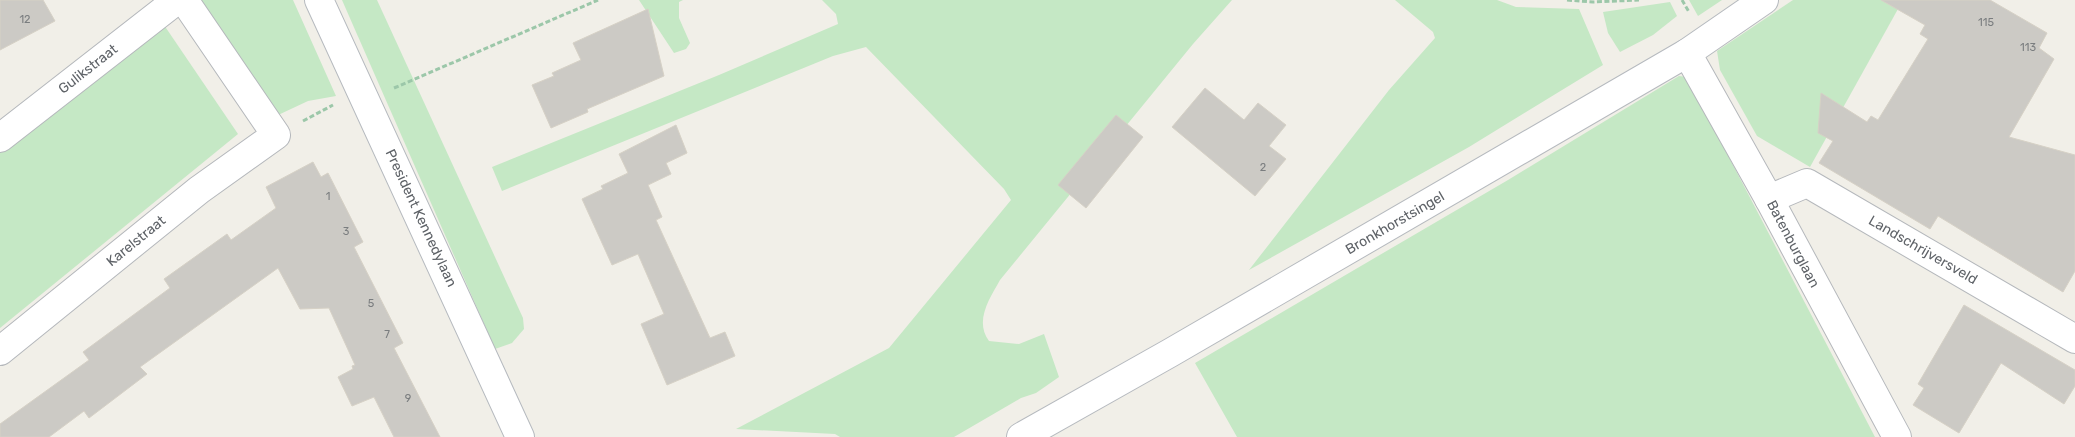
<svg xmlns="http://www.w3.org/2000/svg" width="2075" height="437" font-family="Rubik,sans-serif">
<rect width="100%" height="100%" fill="#f1efe8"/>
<!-- green -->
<g fill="#c5e8c5">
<polygon points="195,0 293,0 336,96 308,101 276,116"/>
<polygon points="342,0 377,0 523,318 524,329 512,343 495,349"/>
<polygon points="639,0 683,0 679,2 679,18 690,43 686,49 674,53"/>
<path d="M822,0H1232L1193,44L1000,280C990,298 974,321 989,341L1019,344L1044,334L1059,377L1036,393L1021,398L954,437H840L835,434L736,429L889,348L1011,200L1004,189L866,47L833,56L502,191L492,167L719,75L838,24L836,14Z"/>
<polygon points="1395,0 1497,0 1516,7 1579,9 1603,65 1469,147 1249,270 1389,90 1435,38 1433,32"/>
<polygon points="1689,0 1722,0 1698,16"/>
<polygon points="1793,0 1903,0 1810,167 1757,136 1720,70 1717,51"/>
<polygon points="1670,2 1677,16 1653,35 1620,52 1608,33 1603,12"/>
<polygon points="164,25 238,134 0,328 0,151"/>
<polygon points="1679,76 1687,77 1875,437 1237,437 1195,363 1508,180"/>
</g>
<!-- building -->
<g fill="#cccac5" stroke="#d6d1c6">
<polygon points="0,0 43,0 55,21 0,50"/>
<polygon points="1881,0 1990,0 2047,33 2039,48 2054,59 2009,137 2075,155 2075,271 2063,292 1938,216 1930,229 1819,163 1833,141 1818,133 1821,93 1867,122 1871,116 1878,120 1928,39 1920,34 1925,25"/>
<polygon points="648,9 664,76 587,109 588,112 551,128 532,85 554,76 552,73 581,60 573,43"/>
<polygon points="1205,88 1244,120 1258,103 1286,125 1269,146 1286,159 1255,196 1172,127"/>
<polygon points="1116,115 1143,137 1086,208 1058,185"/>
<polygon points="676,125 687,153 666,163 671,174 648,185 662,217 656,220 710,338 725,332 735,356 667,385 641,324 664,314 638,254 612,265 582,199 603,189 601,186 628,173 619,154"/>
<polygon points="313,162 321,177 328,173 363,242 354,247 403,343 394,348 440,437 394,437 374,397 352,406 338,377 353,369 352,366 355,365 329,308 300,309 278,268 140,367 147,374 89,418 84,411 49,437 0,437 0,424 89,360 83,352 170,288 164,279 227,234 231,240 276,208 266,187"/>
<polygon points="1964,305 2075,370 2075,386 2064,404 2001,363 1959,433 1913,405 1924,388 1918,384"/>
</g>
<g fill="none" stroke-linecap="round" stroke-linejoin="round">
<!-- street casing -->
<g stroke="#b5b8bc" stroke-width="30">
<g id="street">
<polyline points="1687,53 1769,199 1897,437"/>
<polyline points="0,138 177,0"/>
<polyline points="1769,199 1807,183 2075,339"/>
<polyline points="0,351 199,190 276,135 184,0"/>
</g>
</g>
<!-- secondary casing -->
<g stroke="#b6babf" stroke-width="30">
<g id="secondary">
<polyline points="319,0 520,437"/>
<polyline points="1021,437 1170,353 1687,53 1764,0"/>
</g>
</g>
<!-- path -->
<g stroke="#9cc7a9" stroke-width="3" stroke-dasharray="5 2.5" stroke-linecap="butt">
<polyline points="1567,0 1593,2 1639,0"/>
<polyline points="1682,0 1689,12"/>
<polyline points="394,88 598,0"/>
<polyline points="303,121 333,105"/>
</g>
<!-- street -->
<use href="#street" stroke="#fff" stroke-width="28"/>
<!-- secondary -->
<use href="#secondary" stroke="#fff" stroke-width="28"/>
</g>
<g text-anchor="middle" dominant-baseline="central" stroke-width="4.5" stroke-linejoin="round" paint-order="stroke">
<!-- number labels -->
<g font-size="11" fill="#7a7d7f">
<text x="25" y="19">12</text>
<text x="1986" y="22">115</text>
<text x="2028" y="47">113</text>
<text x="1263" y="167">2</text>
<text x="328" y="196">1</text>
<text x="346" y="231">3</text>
<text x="371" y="303">5</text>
<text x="387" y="334">7</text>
<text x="408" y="398">9</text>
</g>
<!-- street labels -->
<g font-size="14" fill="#5f6368" stroke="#fff">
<text transform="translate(88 69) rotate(-38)">Gulikstraat</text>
<text transform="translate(421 218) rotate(65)">President Kennedylaan</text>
<text transform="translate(1395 223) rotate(-30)">Bronkhorstsingel</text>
<text transform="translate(136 241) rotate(-39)">Karelstraat</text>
<text transform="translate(1793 244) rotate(62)">Batenburglaan</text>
<text transform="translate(1923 250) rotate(30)">Landschrijversveld</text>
</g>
</g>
</svg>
